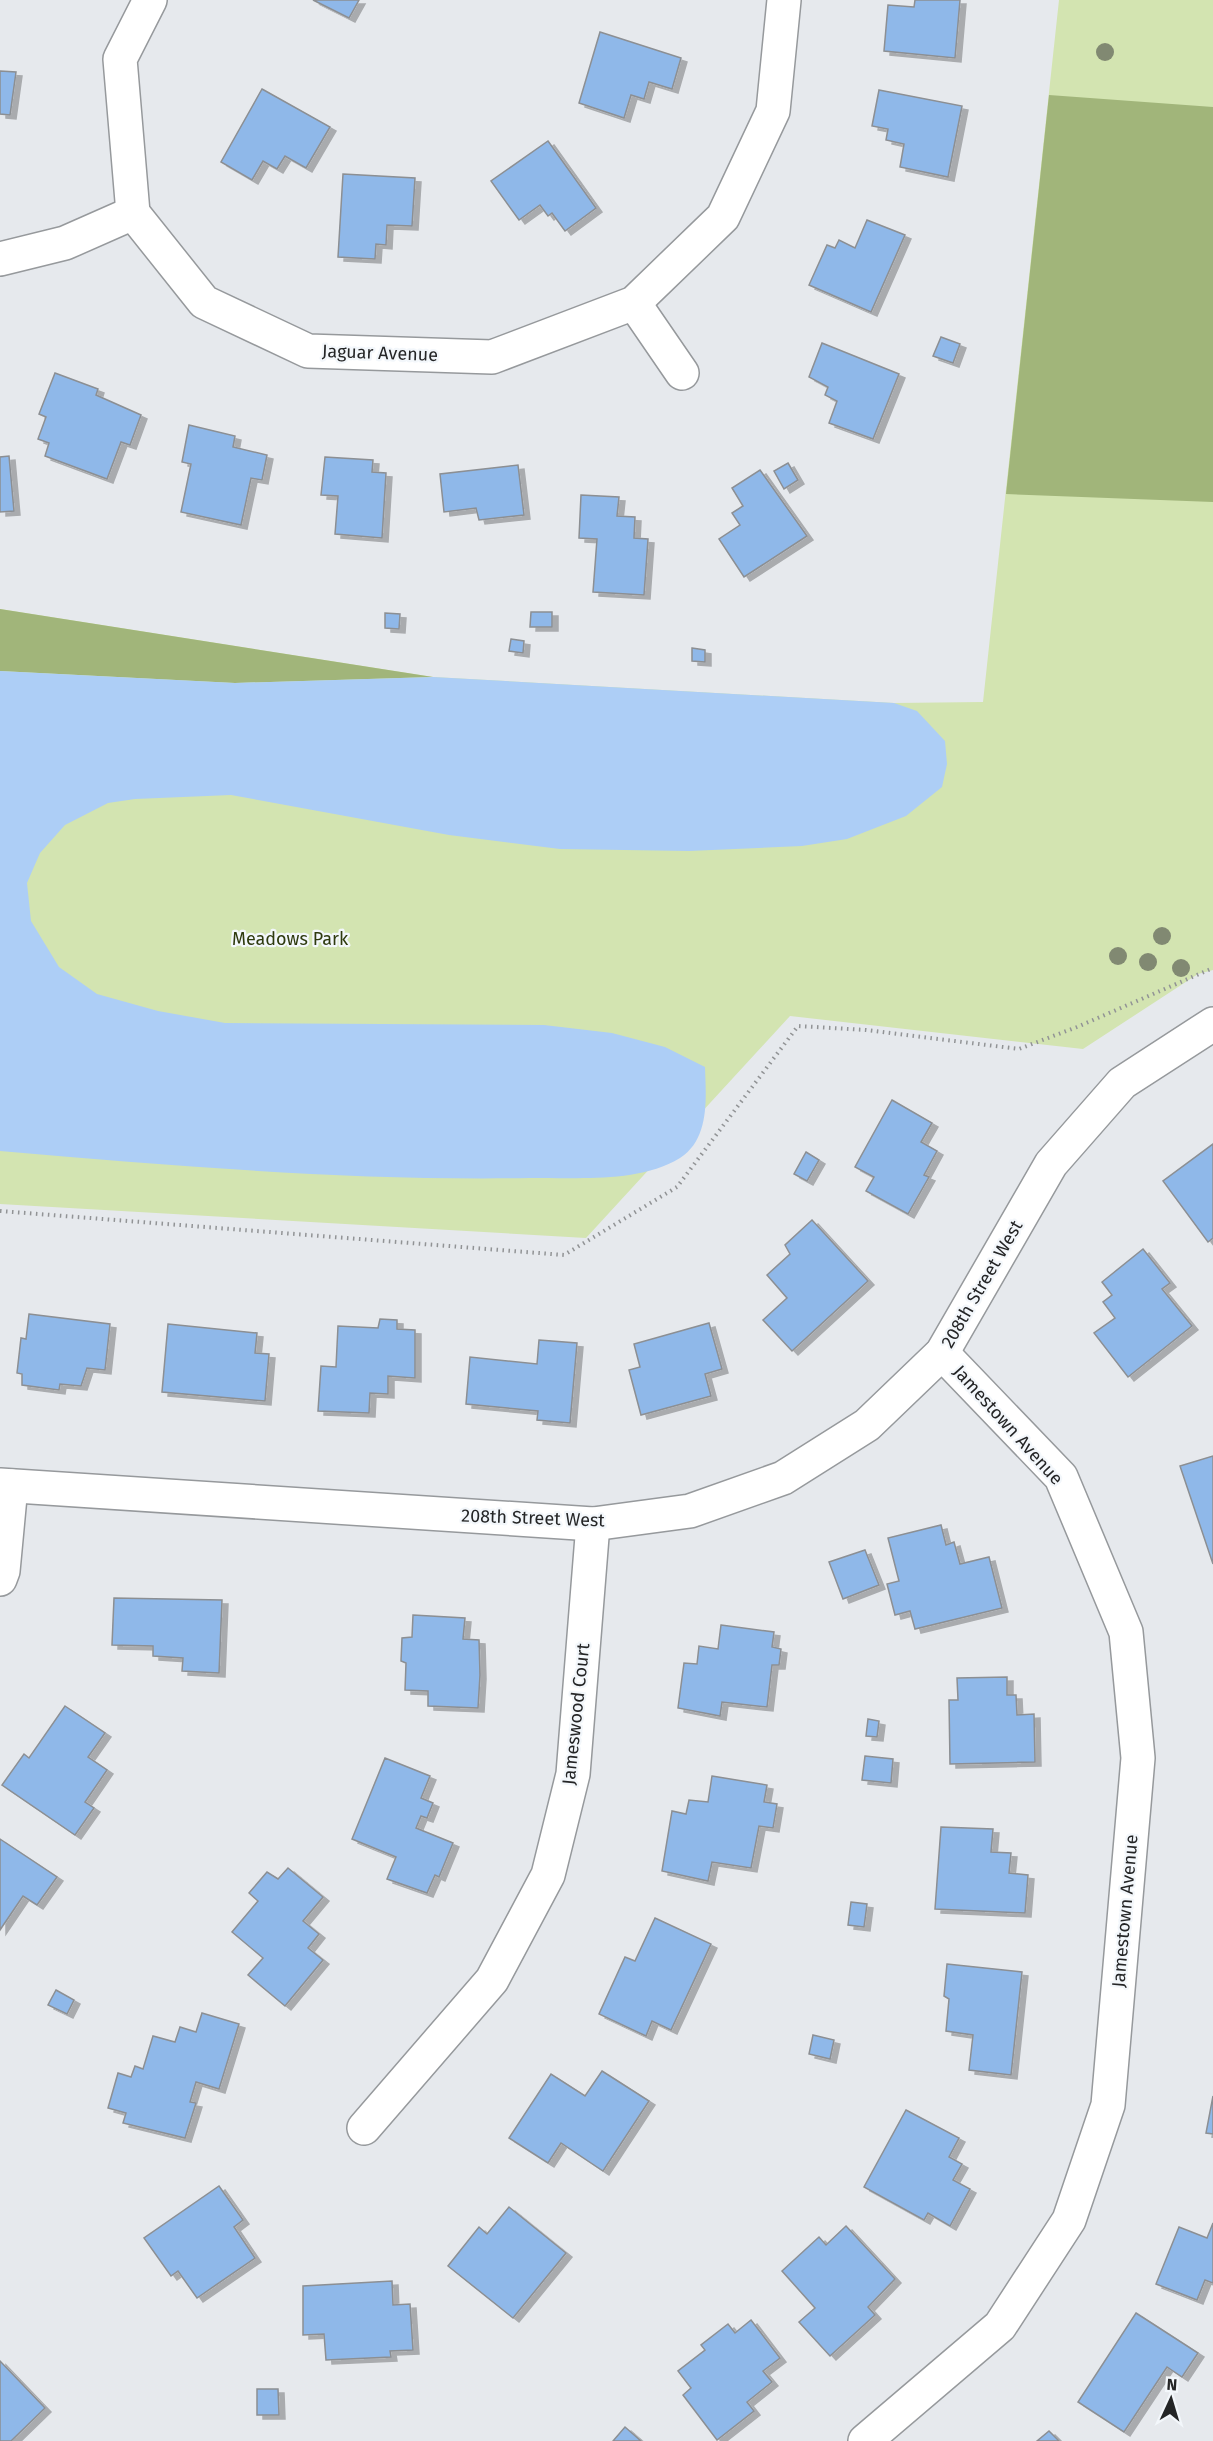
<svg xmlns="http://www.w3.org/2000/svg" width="1213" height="2441" font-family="'Fira Sans',sans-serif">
<defs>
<filter id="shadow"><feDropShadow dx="6" dy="4" stdDeviation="0" flood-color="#0004"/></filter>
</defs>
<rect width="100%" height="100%" fill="#e6e9ed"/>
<!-- green -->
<polygon fill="#d3e4b1" points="1059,0 1213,0 1213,970 1198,974 1083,1049 790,1016 586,1238 0,1204 0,609 433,677 894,703 983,702"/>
<!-- forest -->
<g fill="#a1b57a">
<polygon points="1049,95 1213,107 1213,502 1006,494"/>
<polygon points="0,609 433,677 235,683 0,671"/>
</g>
<!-- water -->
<path fill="#adcef6" d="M0,671L235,683L433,677L894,703L917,711L945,741L947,764L942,787L906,816L847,839L802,846L689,851L560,849L449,835L231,795L135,799L108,803L65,825L40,853L27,883L31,921L59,967L97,994L158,1011L225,1023L544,1025L612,1033L665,1047L705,1067C706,1098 710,1139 680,1158C637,1184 577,1177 529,1178C352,1181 176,1166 0,1151Z"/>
<!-- building -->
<g fill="#8fb8e9" stroke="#8c8f93" stroke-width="1.5" filter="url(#shadow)">
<polygon points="313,0 359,0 349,18"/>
<polygon points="915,0 960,0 955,58 884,51 888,5 914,7"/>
<polygon points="600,32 681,58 672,89 649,82 644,99 631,95 624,118 579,103"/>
<polygon points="0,71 16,72 10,115 0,114"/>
<polygon points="262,89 330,127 306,168 285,156 277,169 263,161 252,180 221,162"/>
<polygon points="879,90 962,106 948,177 900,167 904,144 886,140 888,129 872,126"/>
<polygon points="548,141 596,208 565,231 552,213 548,216 540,205 519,220 491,181"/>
<polygon points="343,174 415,178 412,226 387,225 386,245 376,244 375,259 338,257"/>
<polygon points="867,220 905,235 871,312 809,285 827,245 835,248 839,240 855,248"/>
<polygon points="941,337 960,344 953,363 933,356"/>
<polygon points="822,343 899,374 873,439 829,423 837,401 825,395 828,387 809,377"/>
<polygon points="55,373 98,389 96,395 141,415 130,445 121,442 107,479 45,456 49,443 38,439 46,417 39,414"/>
<polygon points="189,425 235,436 233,447 267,455 262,480 251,478 241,525 181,512 191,464 182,462"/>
<polygon points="9,456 14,511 0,512 0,457"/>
<polygon points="325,457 373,460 372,472 386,473 382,538 335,534 338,496 321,495"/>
<polygon points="788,463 798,480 784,489 774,471"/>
<polygon points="518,465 524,515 479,520 476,508 444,512 440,474"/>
<polygon points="760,470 807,536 744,577 719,539 740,525 732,513 743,506 732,488"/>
<polygon points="581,495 619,497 617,516 635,517 634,538 648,539 644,595 593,592 597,539 579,538"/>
<polygon points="531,612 552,612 552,627 530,627"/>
<polygon points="385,613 400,614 399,629 385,628"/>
<polygon points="511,639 524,641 523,653 509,651"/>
<polygon points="692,648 705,650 705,662 692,661"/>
<polygon points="892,1100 932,1123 921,1142 937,1151 924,1175 929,1177 908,1214 866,1191 874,1177 855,1167"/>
<polygon points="1213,1144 1213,1238 1208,1242 1163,1181"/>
<polygon points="806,1152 819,1160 807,1181 794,1174"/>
<polygon points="812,1220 868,1281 792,1351 763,1320 787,1298 767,1275 790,1254 785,1245"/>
<polygon points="1143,1249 1170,1283 1162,1289 1192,1326 1128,1377 1094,1333 1115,1318 1103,1302 1112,1295 1102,1282"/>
<polygon points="29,1314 110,1324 105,1370 87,1368 81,1386 60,1384 59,1390 22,1385 22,1374 17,1373 21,1338 26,1339"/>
<polygon points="380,1319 397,1320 397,1329 415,1330 415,1378 388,1376 388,1394 370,1393 369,1413 318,1411 321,1366 336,1367 338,1326 378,1328"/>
<polygon points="709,1323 722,1369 705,1374 711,1396 641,1415 629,1370 640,1367 634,1344"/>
<polygon points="168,1324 257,1333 255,1353 269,1354 265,1401 162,1392"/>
<polygon points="539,1340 577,1343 570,1423 537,1420 538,1411 466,1404 470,1357 537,1364"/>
<polygon points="1213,1456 1213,1564 1180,1466"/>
<polygon points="941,1525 946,1545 954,1542 960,1564 989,1557 1002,1608 915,1629 910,1611 895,1615 887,1584 899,1581 888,1538"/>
<polygon points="865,1550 879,1585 843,1599 829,1562"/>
<polygon points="114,1598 222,1600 219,1673 182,1671 183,1658 153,1656 153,1646 112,1645"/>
<polygon points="413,1615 465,1618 463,1639 479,1640 480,1675 478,1708 428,1706 428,1691 405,1690 406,1663 401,1661 402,1638 412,1637"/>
<polygon points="721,1625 774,1632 772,1647 781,1649 779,1665 772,1665 767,1707 722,1702 720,1716 678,1708 684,1663 697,1664 699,1646 718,1649"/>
<polygon points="1007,1677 1007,1695 1016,1695 1017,1715 1034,1714 1035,1762 950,1764 949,1700 958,1700 957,1678"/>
<polygon points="65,1706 105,1733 88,1757 107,1770 85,1802 94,1808 75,1835 2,1785 24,1754 29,1758"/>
<polygon points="868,1719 879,1721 877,1737 866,1736"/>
<polygon points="865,1756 893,1759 891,1783 862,1780"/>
<polygon points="385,1758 430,1776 421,1798 433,1803 427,1818 421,1816 416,1828 453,1843 439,1877 435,1875 427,1893 387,1879 396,1857 352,1839"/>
<polygon points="712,1776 767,1785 764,1802 777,1804 773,1828 759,1826 751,1868 712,1862 708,1881 662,1871 672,1811 686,1814 689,1800 708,1802"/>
<polygon points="941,1827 993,1829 991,1852 1011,1853 1009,1873 1028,1875 1025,1913 935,1909"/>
<polygon points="0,1839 57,1877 37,1905 23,1896 0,1930"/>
<polygon points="288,1868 323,1897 303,1921 319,1934 308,1948 323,1960 285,2006 248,1975 263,1958 232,1932 258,1901 249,1893 267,1872 278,1879"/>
<polygon points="851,1902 867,1904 864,1927 848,1925"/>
<polygon points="655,1918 711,1944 671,2030 652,2021 646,2036 599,2014 625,1957 635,1961"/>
<polygon points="947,1964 1022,1972 1011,2075 969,2070 973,2035 946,2031 949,1999 944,1996"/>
<polygon points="56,1990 74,2000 67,2014 48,2005"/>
<polygon points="202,2013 239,2024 219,2089 196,2082 190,2102 196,2103 185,2138 123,2123 126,2113 108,2108 118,2073 131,2077 135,2066 143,2069 153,2036 175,2042 180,2027 196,2032"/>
<polygon points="813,2035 834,2040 830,2059 809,2054"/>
<polygon points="602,2071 649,2101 603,2171 561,2143 548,2163 509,2138 551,2074 585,2096"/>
<polygon points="1213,2096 1213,2134 1206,2133"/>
<polygon points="906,2110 959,2138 949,2157 962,2164 953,2180 970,2189 950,2226 928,2213 924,2220 864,2187"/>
<polygon points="219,2186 243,2220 234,2227 255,2258 197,2298 178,2271 171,2276 144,2238"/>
<polygon points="509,2207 566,2253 513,2318 448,2266 479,2227 487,2234"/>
<polygon points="1213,2223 1213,2283 1205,2280 1197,2300 1156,2284 1179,2227 1207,2238"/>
<polygon points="846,2226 895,2279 868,2307 875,2315 830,2356 799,2322 815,2308 782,2271 819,2237 826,2245"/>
<polygon points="392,2281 393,2305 410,2304 413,2350 390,2351 391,2357 326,2360 324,2334 303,2335 303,2286"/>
<polygon points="1136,2313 1198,2353 1182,2377 1167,2367 1124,2432 1078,2402"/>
<polygon points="751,2320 780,2358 763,2371 772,2382 747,2402 754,2411 717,2440 683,2395 691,2388 678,2371 705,2350 701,2345 728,2324 735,2333"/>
<polygon points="0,2361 45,2408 11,2441 0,2441"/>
<polygon points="257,2389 278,2389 279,2415 257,2415"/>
<polygon points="625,2427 641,2441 613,2441"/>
<polygon points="1049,2431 1059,2441 1037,2441"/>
</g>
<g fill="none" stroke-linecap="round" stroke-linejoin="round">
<!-- minor casing -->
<g stroke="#96999c" stroke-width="36">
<g id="minor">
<polyline points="150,0 120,59 133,213 204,302 308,351 492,357 634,303 723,217 773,111 784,0"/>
<polyline points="0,259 65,243 133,213"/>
<polyline points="634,303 682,373"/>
<polyline points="0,1485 593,1524 690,1511 783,1478 867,1425 942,1353 1051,1164 1122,1083 1213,1024"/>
<polyline points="0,1579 3,1571 11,1486"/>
<polyline points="364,2128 492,1980 548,1875 573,1774 593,1524"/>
<polyline points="865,2441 1000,2326 1069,2220 1108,2105 1138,1758 1126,1632 1061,1477 942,1353"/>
</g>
</g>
<!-- path -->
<polyline stroke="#919395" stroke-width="4" stroke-dasharray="1.5 4.5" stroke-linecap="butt" points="0,1211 564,1255 677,1187 798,1026 866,1030 1019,1049 1077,1027 1213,968"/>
<!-- minor -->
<use href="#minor" stroke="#fff" stroke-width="33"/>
</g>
<!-- trees -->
<g fill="#818972">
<circle cx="1105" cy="52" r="9"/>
<circle cx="1162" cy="936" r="9"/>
<circle cx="1118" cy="956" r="9"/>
<circle cx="1148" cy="962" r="9"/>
<circle cx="1181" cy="968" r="9"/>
</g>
<g text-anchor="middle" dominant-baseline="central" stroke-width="4.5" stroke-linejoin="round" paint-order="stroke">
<!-- street labels -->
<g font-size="18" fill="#242526" stroke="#f3f7fb">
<text transform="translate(380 353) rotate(2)">Jaguar Avenue</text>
<text transform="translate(982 1284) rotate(-60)">208th Street West</text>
<text transform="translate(1008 1425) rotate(48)">Jamestown Avenue</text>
<text transform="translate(533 1518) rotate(2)">208th Street West</text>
<text transform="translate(576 1714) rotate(-84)">Jameswood Court</text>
<text transform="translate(1125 1911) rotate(-85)">Jamestown Avenue</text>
</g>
<!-- park labels -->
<g font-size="18" fill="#2e3a0e" stroke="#f3f7fb">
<text x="290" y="939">Meadows Park</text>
</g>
</g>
<!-- north arrow -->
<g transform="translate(1171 2399) rotate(4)" stroke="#f3f7fb" stroke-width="4.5" paint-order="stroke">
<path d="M0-4.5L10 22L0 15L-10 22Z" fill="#242526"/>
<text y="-9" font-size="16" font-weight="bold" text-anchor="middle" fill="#242526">N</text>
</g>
</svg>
